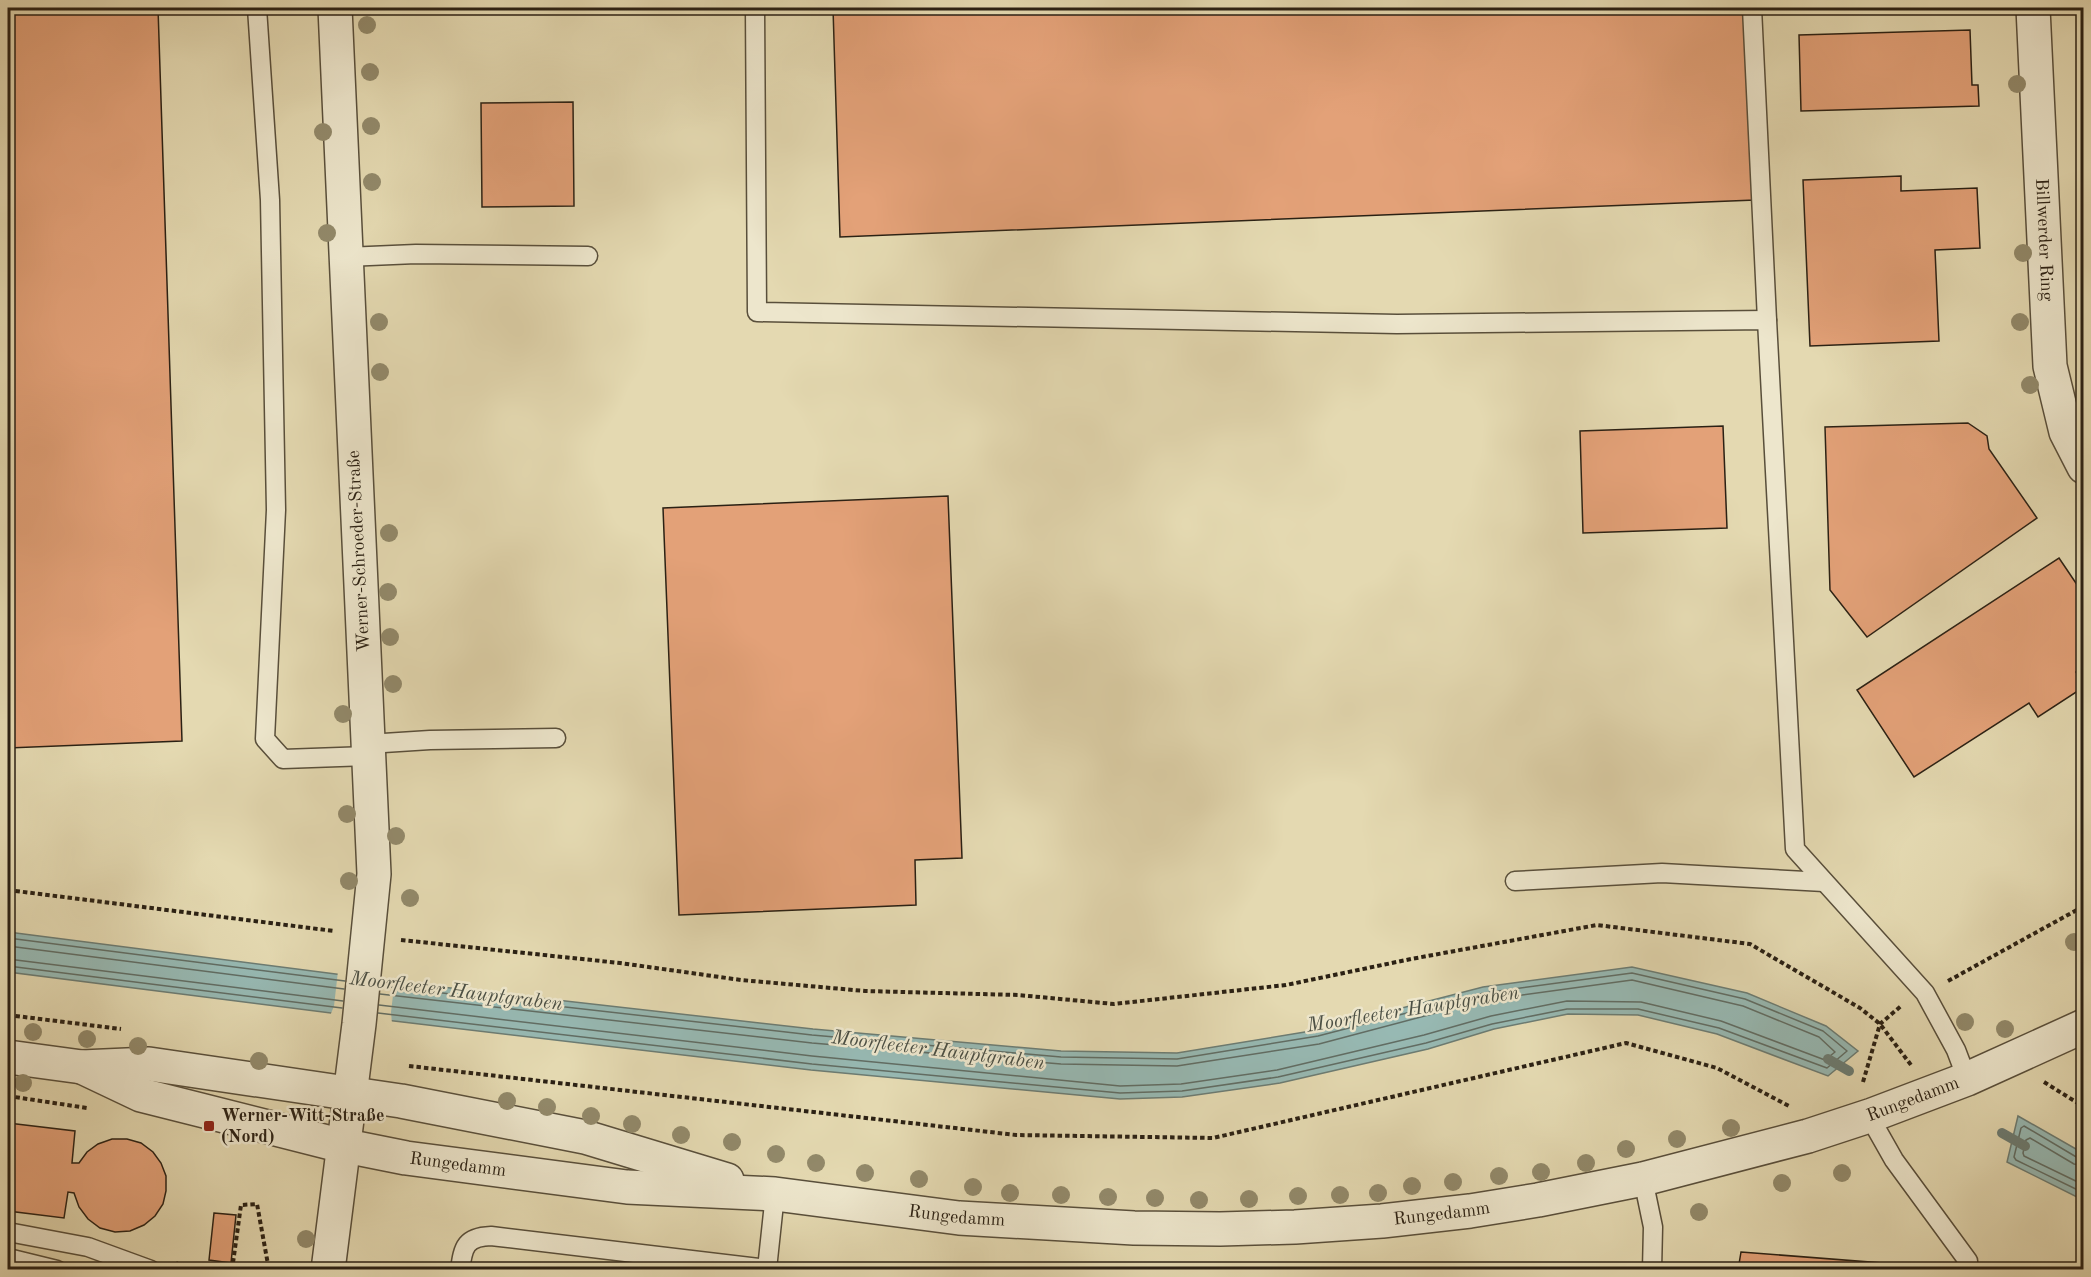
<svg xmlns="http://www.w3.org/2000/svg" width="2091" height="1277" font-family="'Old Standard TT',serif">
<rect width="100%" height="100%" fill="#e4d9b1"/>
<filter id="stains"><feTurbulence type="fractalNoise" baseFrequency=".00333" numOctaves="4"/><feColorMatrix values="0 0 0 0 .2 0 0 0 0 .09 0 0 0 0 .02 0 0 0 .5 -.17"/></filter>
<radialGradient id="worn" r=".72"><stop offset=".6" stop-color="#630" stop-opacity="0"/><stop offset="1" stop-color="#630" stop-opacity=".3"/></radialGradient>
<!-- water -->
<g fill="#97b9b3" stroke="#6c7c73" stroke-width="1.5">
<polygon points="8,932 398,982 813,1029 1061,1051 1177,1053 1317,1030 1483,987 1632,967 1747,993 1826,1026 1858,1051 1828,1076 1717,1034 1638,1015 1568,1014 1494,1029 1428,1049 1280,1083 1182,1097 1120,1099 811,1070 394,1021 8,972"/>
<polygon points="2018,1116 2083,1153 2083,1200 2007,1162"/>
</g>
<!-- pier -->
<polygon fill="#e4d9b1" points="338,971 395,979 391,1012 392,1024 330,1016 334,1006"/>
<g fill="none" stroke-linecap="round" stroke-linejoin="round">
<!-- shore -->
<g stroke="#616d64" stroke-width="1.5">
<polyline points="8,938 345,981"/>
<polyline points="8,946 344,989"/>
<polyline points="8,959 343,1001"/>
<polyline points="8,966 342,1008"/>
<polyline points="379,1005 812,1056 1120,1086 1181,1084 1277,1070 1424,1035 1491,1016 1567,1001 1641,1002 1721,1021 1825,1060 1835,1052 1819,1037 1743,1006 1632,980 1485,1000 1319,1044 1177,1066 1061,1064 812,1043 380,994"/>
<polyline points="378,1013 812,1064 1120,1093 1182,1091 1278,1077 1426,1043 1492,1024 1567,1009 1638,1009 1719,1028 1827,1068 1847,1051 1823,1031 1745,999 1632,973 1484,993 1318,1036 1177,1059 1061,1057 812,1035 381,986"/>
<polyline points="2084,1158 2078,1158 2024,1126 2021,1128 2014,1157 2016,1160 2084,1193"/>
<polyline points="2084,1166 2074,1164 2030,1138 2026,1140 2023,1153 2024,1156 2084,1185"/>
</g>
<!-- stream -->
<g stroke="#6c7c73" stroke-width="10">
<polyline points="1828,1059 1849,1071"/>
<polyline points="2002,1133 2025,1146"/>
</g>
</g>
<!-- building -->
<g fill="#e3a178" stroke="#2b2114" stroke-width="1.5">
<polygon points="8,8 158,8 182,741 8,748"/>
<polygon points="833,8 1746,8 1755,200 840,237"/>
<polygon points="1970,30 1972,85 1978,85 1979,106 1801,111 1799,35"/>
<polygon points="573,102 574,206 482,207 481,103"/>
<polygon points="1901,176 1901,191 1977,188 1980,248 1935,250 1939,341 1810,346 1803,180"/>
<polygon points="1968,423 1987,436 1989,449 2037,518 1867,637 1830,590 1825,427"/>
<polygon points="1723,426 1727,528 1583,533 1580,431"/>
<polygon points="948,496 962,858 915,860 916,905 679,915 663,508"/>
<polygon points="2059,558 2084,595 2084,667 2076,672 2084,687 2038,717 2029,703 1914,777 1857,690"/>
<polygon points="8,1123 75,1131 72,1163 79,1163 87,1152 98,1144 112,1139 127,1139 141,1143 153,1152 161,1163 166,1176 166,1191 163,1204 155,1216 144,1225 130,1231 115,1232 100,1228 88,1219 79,1207 74,1193 68,1192 64,1218 8,1211"/>
<polygon points="214,1213 236,1215 231,1263 209,1260"/>
<polygon points="1741,1252 1947,1268 1947,1270 1738,1270"/>
</g>
<g fill="none" stroke-linecap="round" stroke-linejoin="round">
<!-- service casing -->
<g stroke="#594f3b" stroke-width="21">
<g id="service">
<polyline points="257,8 270,200 276,510 265,739 283,759 368,756"/>
<polyline points="755,8 757,312 1397,324 1767,320 1795,849 1925,993 1956,1050 1967,1079"/>
<polyline points="1752,8 1767,320"/>
<polyline points="346,257 416,254 588,256"/>
<polyline points="368,744 430,740 556,738"/>
<polyline points="1515,881 1662,873 1824,882"/>
<polyline points="1872,1115 1877,1130 1894,1160 1968,1261 1968,1270"/>
<polyline points="1643,1179 1653,1227 1652,1270"/>
<polyline points="8,1232 88,1247 151,1270"/>
<polyline points="8,1258 57,1270"/>
<path d="M460,1270C463,1246 466,1237 491,1236L767,1269L775,1194"/>
</g>
</g>
<!-- minor casing -->
<g stroke="#594f3b" stroke-width="36">
<g id="minor">
<path id="s1" d="M2033,8L2050,366L2066,432L2084,467"/>
<polyline points="8,1057 82,1067 149,1064 401,1101 585,1137 727,1180"/>
<path id="s2" d="M82,1067L141,1095L331,1143L406,1158L627,1187L775,1194L959,1218L1134,1228L1220,1229L1295,1227L1382,1221L1470,1211L1538,1200L1643,1179L1808,1136L1872,1115L1967,1079L2084,1026"/>
<polyline points="328,1270 359,1024 374,874 335,8"/>
</g>
</g>
<!-- path -->
<g stroke="#2b2114" stroke-width="4" stroke-dasharray="4.5 3" stroke-linecap="butt">
<polyline points="8,890 334,931"/>
<polyline points="401,940 620,963 741,980 865,991 1018,995 1114,1004 1286,985 1411,959 1597,925 1750,944 1860,1008 1880,1024 1911,1065"/>
<polyline points="1948,981 2084,906"/>
<polyline points="8,1015 121,1029"/>
<polyline points="409,1066 1016,1135 1213,1138 1626,1043 1717,1068 1789,1106"/>
<polyline points="1863,1082 1880,1024 1901,1006"/>
<polyline points="2044,1082 2084,1107"/>
<polyline points="8,1096 87,1108"/>
<polyline points="176,1263 192,1270"/>
<polyline points="232,1270 241,1205 257,1204 269,1270"/>
</g>
<!-- service -->
<use href="#service" stroke="#ede6cc" stroke-width="18"/>
<!-- minor -->
<use href="#minor" stroke="#ede6cc" stroke-width="33"/>
</g>
<!-- trees -->
<g fill="#92896a">
<circle cx="367" cy="25" r="9"/>
<circle cx="370" cy="72" r="9"/>
<circle cx="2017" cy="84" r="9"/>
<circle cx="371" cy="126" r="9"/>
<circle cx="323" cy="132" r="9"/>
<circle cx="372" cy="182" r="9"/>
<circle cx="327" cy="233" r="9"/>
<circle cx="2023" cy="253" r="9"/>
<circle cx="379" cy="322" r="9"/>
<circle cx="2020" cy="322" r="9"/>
<circle cx="380" cy="372" r="9"/>
<circle cx="2030" cy="385" r="9"/>
<circle cx="389" cy="533" r="9"/>
<circle cx="388" cy="592" r="9"/>
<circle cx="390" cy="637" r="9"/>
<circle cx="393" cy="684" r="9"/>
<circle cx="343" cy="714" r="9"/>
<circle cx="347" cy="814" r="9"/>
<circle cx="396" cy="836" r="9"/>
<circle cx="349" cy="881" r="9"/>
<circle cx="410" cy="898" r="9"/>
<circle cx="2074" cy="942" r="9"/>
<circle cx="1965" cy="1022" r="9"/>
<circle cx="2005" cy="1029" r="9"/>
<circle cx="33" cy="1032" r="9"/>
<circle cx="87" cy="1039" r="9"/>
<circle cx="138" cy="1046" r="9"/>
<circle cx="259" cy="1061" r="9"/>
<circle cx="23" cy="1083" r="9"/>
<circle cx="507" cy="1101" r="9"/>
<circle cx="547" cy="1107" r="9"/>
<circle cx="591" cy="1116" r="9"/>
<circle cx="632" cy="1124" r="9"/>
<circle cx="1731" cy="1128" r="9"/>
<circle cx="681" cy="1135" r="9"/>
<circle cx="1677" cy="1139" r="9"/>
<circle cx="732" cy="1142" r="9"/>
<circle cx="1626" cy="1149" r="9"/>
<circle cx="776" cy="1154" r="9"/>
<circle cx="816" cy="1163" r="9"/>
<circle cx="1586" cy="1163" r="9"/>
<circle cx="1541" cy="1172" r="9"/>
<circle cx="865" cy="1173" r="9"/>
<circle cx="1842" cy="1173" r="9"/>
<circle cx="1499" cy="1176" r="9"/>
<circle cx="919" cy="1179" r="9"/>
<circle cx="1453" cy="1182" r="9"/>
<circle cx="1782" cy="1183" r="9"/>
<circle cx="1412" cy="1186" r="9"/>
<circle cx="973" cy="1187" r="9"/>
<circle cx="1010" cy="1193" r="9"/>
<circle cx="1378" cy="1193" r="9"/>
<circle cx="1061" cy="1195" r="9"/>
<circle cx="1340" cy="1195" r="9"/>
<circle cx="1298" cy="1196" r="9"/>
<circle cx="1108" cy="1197" r="9"/>
<circle cx="1155" cy="1198" r="9"/>
<circle cx="1249" cy="1199" r="9"/>
<circle cx="1199" cy="1200" r="9"/>
<circle cx="1699" cy="1212" r="9"/>
<circle cx="306" cy="1239" r="9"/>
</g>
<!-- markers -->
<rect fill="#8f2418" stroke="#ede6cc" stroke-width="2" x="203" y="1120" width="12" height="12" rx="3"/>
<g text-anchor="middle" dominant-baseline="central" stroke-width="5" stroke-linejoin="round" paint-order="stroke">
<!-- street labels -->
<g font-size="18" fill="#2b2114" stroke="#ede6cc">
<text stroke="none"><textPath href="#s1" startOffset="232">Billwerder Ring</textPath></text>
<text transform="translate(359 551) rotate(-93)">Werner-Schroeder-Straße</text>
<text stroke="none"><textPath href="#s2" startOffset="1864">Rungedamm</textPath></text>
<text stroke="none"><textPath href="#s2" startOffset="390">Rungedamm</textPath></text>
<text stroke="none"><textPath href="#s2" startOffset="1378">Rungedamm</textPath></text>
<text stroke="none"><textPath href="#s2" startOffset="892">Rungedamm</textPath></text>
</g>
<!-- poi labels -->
<g font-size="18" font-weight="bold" fill="#2b2114" stroke="#ede6cc" text-anchor="start">
<text x="221" y="1116">Werner-Witt-Straße<tspan x="221" dy="21">(Nord)</tspan></text>
</g>
<!-- water labels -->
<g font-size="20" font-style="italic" fill="#4b4f44" stroke="#ede6cc">
<text transform="translate(456 992) rotate(7)">Moorfleeter Hauptgraben</text>
<text transform="translate(1413 1010) rotate(-9)">Moorfleeter Hauptgraben</text>
<text transform="translate(938 1051) rotate(7)">Moorfleeter Hauptgraben</text>
</g>
</g>
<!-- margin -->
<rect width="2091" height="1277" fill="none" stroke="#e4d9b1" stroke-width="30"/>
<rect x="9" y="9" width="2073" height="1259" fill="none" stroke="#2b2114" stroke-width="3"/>
<rect x="15" y="15" width="2061" height="1247" fill="none" stroke="#2b2114" stroke-width="1.5"/>
<rect width="100%" height="100%" filter="url(#stains)"/>
<rect width="100%" height="100%" fill="url(#worn)"/>
</svg>
